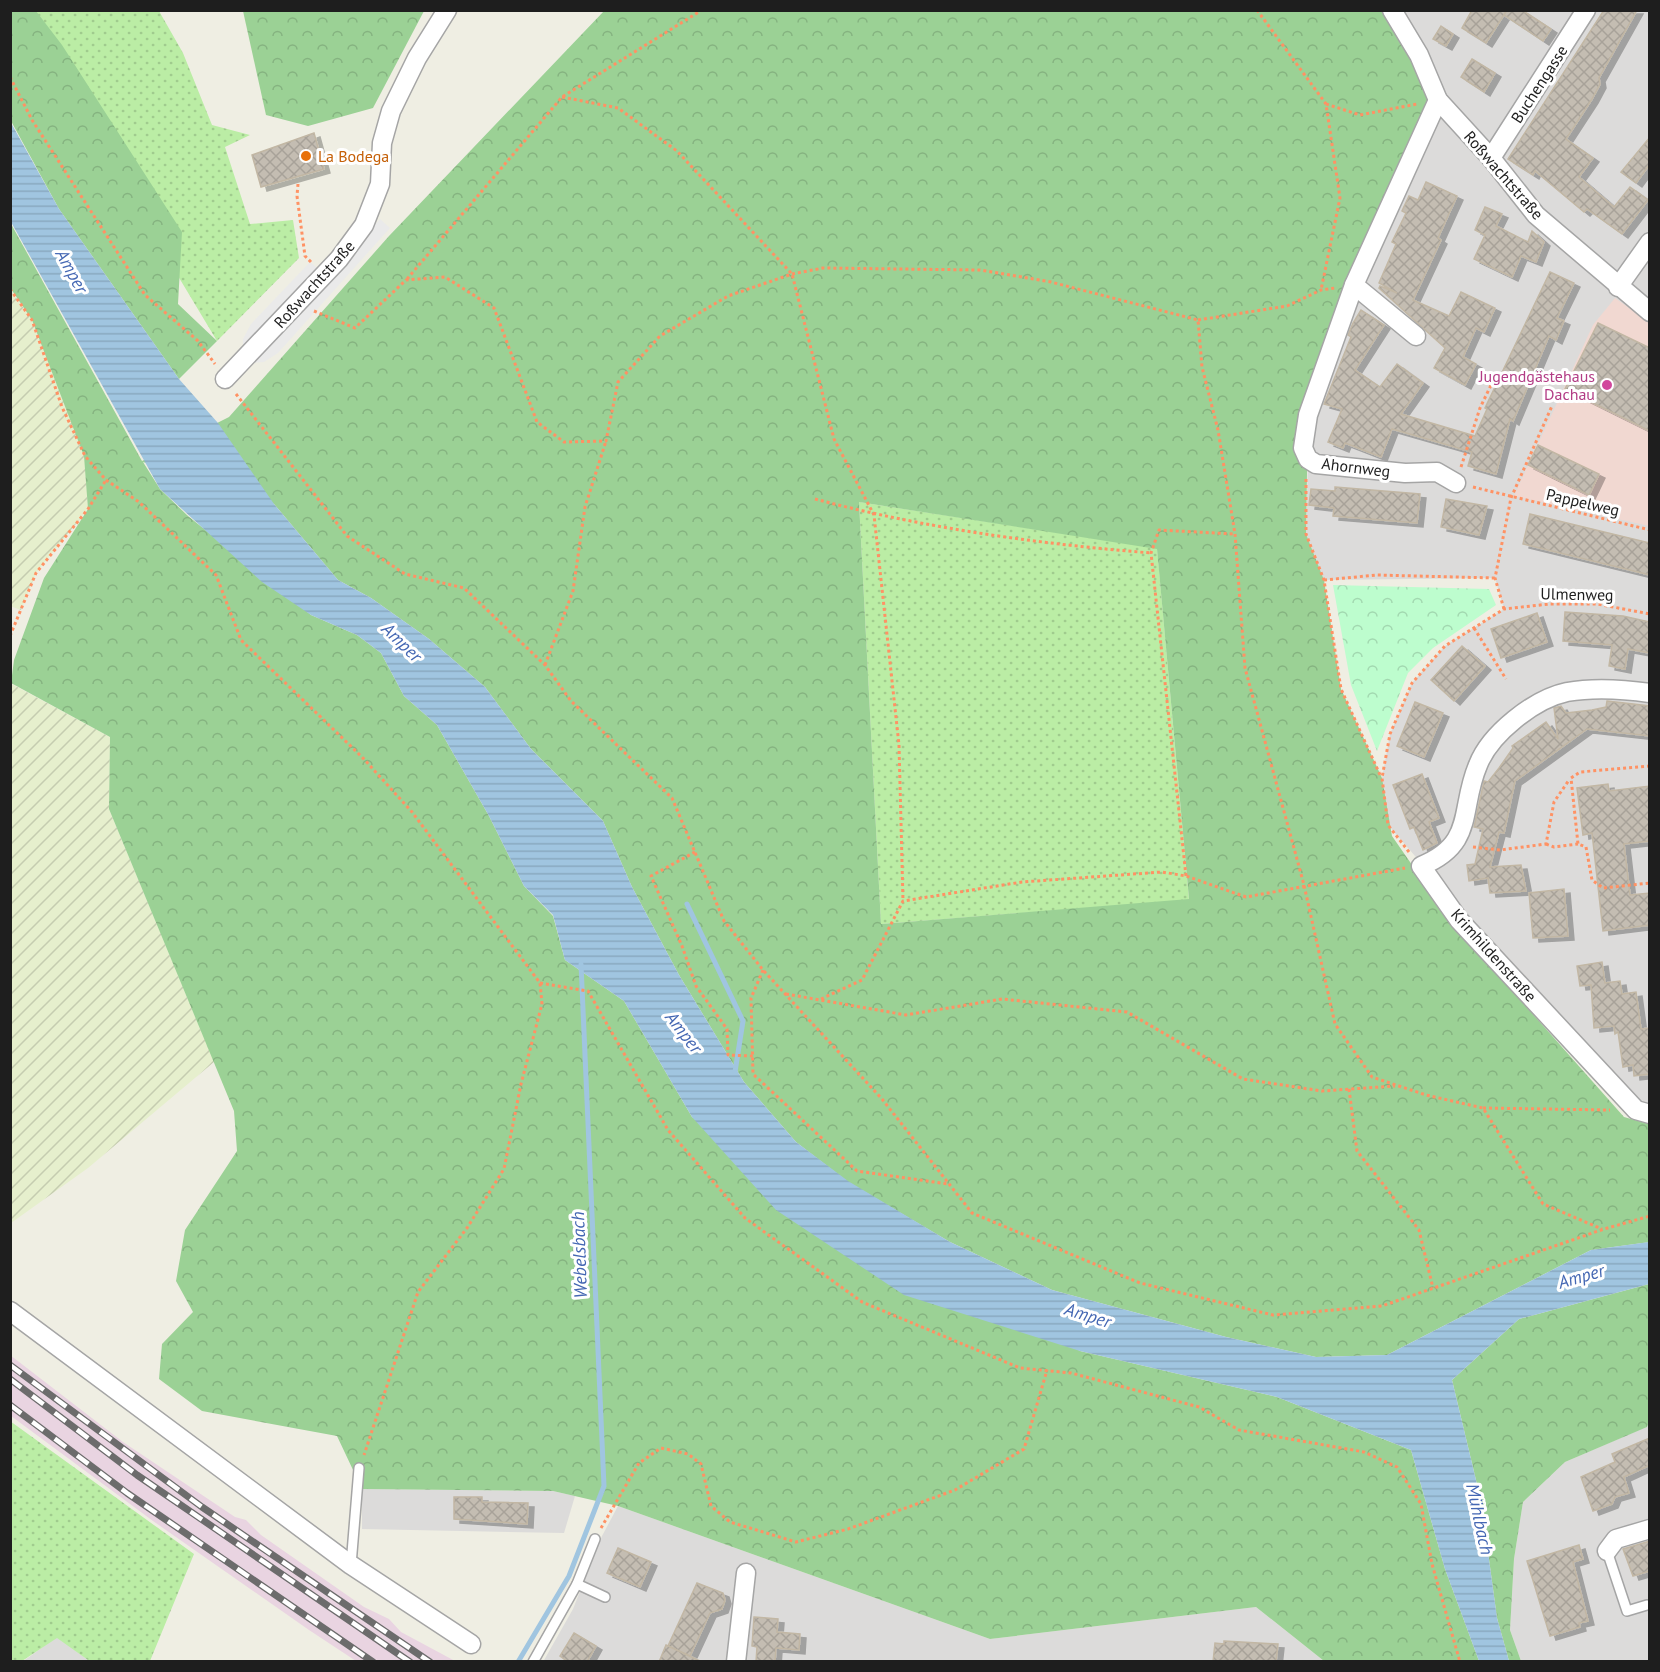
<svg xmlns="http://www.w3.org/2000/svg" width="1660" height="1672" font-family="'PT Sans',sans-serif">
<defs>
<pattern id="farmland-furrows" width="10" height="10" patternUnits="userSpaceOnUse" patternTransform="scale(1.5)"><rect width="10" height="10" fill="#e6efcd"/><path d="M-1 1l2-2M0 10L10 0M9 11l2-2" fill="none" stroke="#c5ccb0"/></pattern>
<pattern id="grass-dots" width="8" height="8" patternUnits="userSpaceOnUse" patternTransform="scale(1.5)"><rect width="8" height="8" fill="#bbeda5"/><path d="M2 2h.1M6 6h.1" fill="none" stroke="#a0cb8e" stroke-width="1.8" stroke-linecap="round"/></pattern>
<pattern id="forest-crowns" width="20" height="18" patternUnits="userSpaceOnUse" patternTransform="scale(1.5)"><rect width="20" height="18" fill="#9bd195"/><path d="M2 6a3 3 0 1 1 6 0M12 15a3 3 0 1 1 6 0" fill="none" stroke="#85b380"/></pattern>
<pattern id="park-crowns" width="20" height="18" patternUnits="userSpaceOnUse" patternTransform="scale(1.5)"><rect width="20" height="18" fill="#bdfdce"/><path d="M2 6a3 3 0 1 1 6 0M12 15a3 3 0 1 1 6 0" fill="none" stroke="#a2d8b0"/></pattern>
<pattern id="water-rules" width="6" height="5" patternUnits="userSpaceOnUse" patternTransform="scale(1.5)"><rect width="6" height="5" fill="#a0c5e0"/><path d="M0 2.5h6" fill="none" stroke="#89a9c0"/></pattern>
<pattern id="building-cross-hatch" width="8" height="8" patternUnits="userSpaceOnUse" patternTransform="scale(1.5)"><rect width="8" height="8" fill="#c4bdb2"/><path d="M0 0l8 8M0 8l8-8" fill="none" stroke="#a8a299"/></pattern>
<filter id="shadow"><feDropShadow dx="6" dy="4" stdDeviation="0" flood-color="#0004"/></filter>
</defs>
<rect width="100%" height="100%" fill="#efeee3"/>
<!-- residential -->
<g fill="#dcdbda">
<polygon points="1392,11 1649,11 1649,1114 1636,1110 1388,825 1382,778 1390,734 1412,683 1445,646 1504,609 1495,578 1324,580 1306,534 1308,459"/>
<polygon points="1649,1419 1649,1661 1521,1661 1510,1630 1514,1559 1523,1502 1565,1462 1646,1427"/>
<polygon points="362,1489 553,1491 575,1496 564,1533 362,1529"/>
<polygon points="618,1506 990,1639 1256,1607 1324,1661 543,1662 573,1609 602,1536"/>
<polygon points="57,1637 88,1660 98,1661 22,1662"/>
</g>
<!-- commercial -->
<polygon fill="#f1d8d1" points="1615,298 1649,322 1649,526 1514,496 1593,325"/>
<!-- railway -->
<polygon fill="#e9d4e1" points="10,1355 123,1442 235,1517 246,1520 261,1535 364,1607 389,1619 401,1632 455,1661 356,1661 309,1630 153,1521 11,1416"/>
<!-- farmland -->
<g fill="url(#farmland-furrows)">
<polygon points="10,289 32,320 85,456 88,509 36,573 21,610 10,606"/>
<polygon points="10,683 110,737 109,809 214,1062 88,1168 11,1223"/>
</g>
<!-- grass -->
<g fill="url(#grass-dots)">
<polygon points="19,11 159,11 183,53 212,125 250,135 225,147 250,224 293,220 299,258 217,341"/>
<polygon points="859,502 1157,548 1189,900 881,924"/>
<polygon points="10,1421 194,1554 150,1661 88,1660 57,1638 22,1661 11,1661"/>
</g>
<!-- forest -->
<g fill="url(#forest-crowns)" fill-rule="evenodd">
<polygon points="10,11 36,11 62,45 182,232 178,304 217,341 179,379 59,209 11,121"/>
<polygon points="243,11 243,10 424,11 373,108 308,126 266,115"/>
<path d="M604,11H1392L1438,100L1308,414L1306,534L1324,580L1341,689L1382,778L1392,836L1453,924L1624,1117L1649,1124L1650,1242L1591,1250L1387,1355L1316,1357L1226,1337L1052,1290L950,1242L848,1182L796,1142L744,1082L679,975L632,887L603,821L531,749L485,687L429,639L371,598L338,580L274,504L143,462L160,489L188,516L311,615L357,635L381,653L404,696L437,725L489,816L524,886L553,916L565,960L624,1001L692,1117L1080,1351L1277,1397L1411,1450L1445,1569L1479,1661H1324L1256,1607L990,1639L618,1506L553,1491L362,1489L337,1436L202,1411L159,1379L162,1344L193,1312L176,1281L185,1230L237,1151L234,1111L109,809L110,737L11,683L14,660L44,578L88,509L84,456L32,320L11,289L10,222L142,461L229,417L389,236ZM859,502L1157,549L1189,899L881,924Z"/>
<polygon points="1649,1284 1650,1419 1647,1427 1565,1462 1523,1502 1514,1559 1510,1630 1521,1661 1509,1661 1497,1618 1481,1501 1452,1380 1519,1319"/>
</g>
<!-- park -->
<polygon fill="url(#park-crowns)" points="1333,585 1489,589 1496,605 1433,648 1408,673 1377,751 1351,685"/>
<!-- parking -->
<g fill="#eaeaea">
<polygon points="380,219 390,228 278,353 264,362 249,363"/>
<polygon points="310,262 321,271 243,354 243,339 251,324"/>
</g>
<!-- water -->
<polygon fill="url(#water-rules)" points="10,121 59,209 179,379 218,423 274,504 338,580 371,598 429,639 485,687 531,749 603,821 632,887 679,975 744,1082 796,1142 848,1181 950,1242 1052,1290 1226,1337 1316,1357 1387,1355 1591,1250 1649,1242 1649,1284 1519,1319 1452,1380 1481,1501 1497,1618 1509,1661 1479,1661 1445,1569 1411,1450 1277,1397 1080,1351 904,1295 776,1210 692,1117 624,1001 565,960 553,915 524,886 489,816 437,725 404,696 381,653 357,635 311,615 262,582 160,489 11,222"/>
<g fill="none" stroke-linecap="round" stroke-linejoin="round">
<!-- stream -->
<g stroke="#a0c5e0" stroke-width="5">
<polyline points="687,904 743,1021 735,1072"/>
<polyline points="518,1662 569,1576 604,1486 581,964"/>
</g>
</g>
<!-- building -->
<g fill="url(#building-cross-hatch)" stroke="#c2b7a4" stroke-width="1.5" filter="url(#shadow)">
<polygon points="1472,10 1507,10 1486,43 1462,28"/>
<polygon points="1507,10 1522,10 1551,29 1543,41 1504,15"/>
<polygon points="1604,10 1637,10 1599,78 1600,84 1592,99 1566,139 1593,158 1579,177 1614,207 1630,187 1648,200 1622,234 1587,209 1584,212 1535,171 1533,175 1508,159"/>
<polygon points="1441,26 1453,34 1446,46 1433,39"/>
<polygon points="1472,59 1495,73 1484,92 1461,77"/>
<polygon points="314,133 324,169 261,187 252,155"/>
<polygon points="1650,137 1650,164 1636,183 1621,172"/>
<polygon points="1426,182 1457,196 1438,238 1441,240 1413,300 1449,316 1461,292 1495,308 1484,332 1476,328 1463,357 1476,364 1465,385 1434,368 1445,348 1379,288 1380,286 1397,293 1379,283 1396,244 1392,242 1406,213 1402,211 1409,196 1418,200"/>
<polygon points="1485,207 1502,214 1496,226 1528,242 1532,231 1544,242 1536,262 1521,256 1512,277 1474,259 1485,235 1475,230"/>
<polygon points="1550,272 1574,283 1557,318 1564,321 1556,340 1549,336 1513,421 1510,419 1496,474 1468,466 1472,452 1392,429 1381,457 1345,443 1343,448 1328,442 1342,409 1324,404 1351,337 1348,335 1353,323 1361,310 1384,325 1355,370 1380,387 1397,364 1423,383 1401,414 1475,436 1487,409 1485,408"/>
<polygon points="1598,323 1650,348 1650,431 1565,389"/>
<polygon points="1538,445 1599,474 1589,495 1528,465"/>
<polygon points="1335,487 1420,494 1417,523 1333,516 1334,508 1309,505 1311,489 1335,491"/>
<polygon points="1446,499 1487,506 1479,535 1441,527"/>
<polygon points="1530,514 1650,543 1650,575 1523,544"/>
<polygon points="1565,612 1623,616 1650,622 1650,653 1628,649 1625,669 1609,666 1612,645 1563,641"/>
<polygon points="1537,613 1547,642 1501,658 1491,629"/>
<polygon points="1462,646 1485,666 1454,701 1431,680"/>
<polygon points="1607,701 1650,706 1650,736 1587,729 1515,781 1504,833 1499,832 1490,867 1521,865 1526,891 1490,893 1488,878 1469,881 1467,865 1475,864 1483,829 1474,827 1484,781 1488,782 1499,768 1513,748 1512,746 1546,722 1558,739 1554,708 1561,706 1566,713 1592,710 1606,707"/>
<polygon points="1415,702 1443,713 1424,757 1397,746"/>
<polygon points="1422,774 1439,818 1429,822 1437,843 1423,850 1414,827 1410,829 1393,785"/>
<polygon points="1608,784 1609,791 1650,786 1650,841 1624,844 1630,895 1650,893 1650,925 1603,931 1592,833 1583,835 1577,788"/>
<polygon points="1564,889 1568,936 1533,938 1529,893"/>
<polygon points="1602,962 1605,983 1620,981 1622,994 1636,992 1641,1029 1650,1028 1650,1074 1634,1076 1633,1065 1623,1067 1618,1032 1615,1034 1614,1026 1594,1028 1591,985 1580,986 1577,966"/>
<polygon points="1650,1438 1650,1465 1624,1477 1629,1493 1615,1497 1612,1504 1593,1511 1581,1477 1615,1462 1612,1454"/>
<polygon points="454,1497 482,1497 482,1502 528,1503 527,1524 454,1519"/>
<polygon points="1650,1541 1650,1571 1633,1576 1623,1549"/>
<polygon points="1579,1545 1583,1559 1573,1562 1588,1621 1579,1623 1580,1627 1550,1636 1527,1561"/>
<polygon points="618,1548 651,1562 640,1587 607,1573"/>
<polygon points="697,1583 723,1593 725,1600 722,1609 710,1613 690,1656 668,1646"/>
<polygon points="754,1617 778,1619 777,1632 800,1634 799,1650 776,1648 775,1662 756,1662 757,1647 752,1646"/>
<polygon points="574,1633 596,1646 587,1662 568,1662 560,1656"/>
<polygon points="1224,1641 1278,1644 1276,1662 1213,1662 1215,1643 1224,1644"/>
<polygon points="666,1645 702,1662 659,1662"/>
</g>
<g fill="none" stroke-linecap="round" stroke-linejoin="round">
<!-- service casing -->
<g stroke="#a5a5a5" stroke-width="12">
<g id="service">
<polyline points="1607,1551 1627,1611 1647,1605"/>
<polyline points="351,1565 359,1468"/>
<polyline points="577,1584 605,1597"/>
<polyline points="533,1662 577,1584 595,1539"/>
</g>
</g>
<!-- minor casing -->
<g stroke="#a5a5a5" stroke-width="21">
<g id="minor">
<polyline points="1392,10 1419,55 1438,100 1491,158 1536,215 1650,312"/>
<polyline points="1438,100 1354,285 1308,415 1303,448 1308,459 1316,464 1405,473 1437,472 1456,483"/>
<polyline points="1491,158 1586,10"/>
<polyline points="1354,285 1416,336"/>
<polyline points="1618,287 1650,242"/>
<polyline points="225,379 339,259 364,225 380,184 382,143 391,111 417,58 447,10"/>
<path d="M1650,693C1622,689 1595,687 1567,692C1534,699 1490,734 1478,765C1459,809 1476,844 1421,866L1459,920L1636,1110L1650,1114"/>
<polyline points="10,1311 351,1565 471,1644"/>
<polyline points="1607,1551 1616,1539 1650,1529"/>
<polyline points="736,1662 746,1573"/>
</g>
</g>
<!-- path -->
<g stroke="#ff9264" stroke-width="3" stroke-dasharray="3 3" stroke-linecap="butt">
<polyline points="1257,10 1326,104 1340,198 1321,290"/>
<polyline points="10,77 32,120 145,295 198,341 215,364"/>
<polyline points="562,97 618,108 677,151 792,274 834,439 874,515 899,745 903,901"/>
<polyline points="1326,104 1360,115 1417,104"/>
<polyline points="298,184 297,196 305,256 312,263"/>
<polyline points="407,279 562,97 702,10"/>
<polyline points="10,289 32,320 62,407 85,456 106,480 139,502 216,575 241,640 362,757 412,812 540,983 542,1004 521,1084 504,1169 467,1228 418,1292 364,1455"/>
<polyline points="314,311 355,328 406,280 445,277 494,308 537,422 564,442 606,441 618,382 660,336 728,296 792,274 823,268 980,270 1051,282 1198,320 1202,367 1218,430 1235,534 1245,668 1304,885 1335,1024 1372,1077 1426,1095 1483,1108 1543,1204 1602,1229"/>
<polyline points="1198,320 1287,306 1321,290 1335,288"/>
<polyline points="236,394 347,536 405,574 464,588 545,665 571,701 672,798 724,921 763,970 882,1099 972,1213 1140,1283 1273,1315 1382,1306 1604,1229 1650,1216"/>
<polyline points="1461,467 1480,408 1493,381"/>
<polyline points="1306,479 1306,534 1324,580 1341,689 1381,777"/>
<polyline points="1473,487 1650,530"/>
<path d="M815,499C924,528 1039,544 1151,553"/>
<polyline points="1324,580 1377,575 1495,578"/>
<polyline points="1504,609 1495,578 1511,498 1552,406"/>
<polyline points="1474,628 1506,679"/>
<polyline points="10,636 36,573 88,509 106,480"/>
<polyline points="545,665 573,591 585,507 606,441"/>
<polyline points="1650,766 1580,772 1571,778 1578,844 1586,847 1592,880 1603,888 1650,883"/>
<polyline points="1546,844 1554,847 1578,844"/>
<polyline points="1473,847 1500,850 1546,844 1554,802 1569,780"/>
<polyline points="695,852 651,876 682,946 696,986 727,1029 728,1055 753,1056"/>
<polyline points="1409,852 1388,825 1382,778 1390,734 1412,683 1445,646 1504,609 1549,604 1597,604 1650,614"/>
<polyline points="1186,876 1151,553 1159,530 1234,534"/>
<polyline points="763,970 751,998 753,1074 857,1171 948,1184"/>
<polyline points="540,983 588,991 668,1130 745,1218 862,1302 1020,1368 1071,1373 1199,1407 1239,1430 1364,1452 1397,1467 1421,1504 1432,1564 1460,1662"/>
<polyline points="786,994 906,1015 1002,999 1127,1012 1243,1079 1322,1091 1395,1086"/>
<polyline points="821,999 862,980 903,901 1022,882 1162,872 1186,876 1246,897 1405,868"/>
<polyline points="1349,1089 1357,1151 1419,1230 1433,1288"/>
<polyline points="1483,1108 1610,1110"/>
<polyline points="601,1528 639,1463 661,1448 688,1454 701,1464 711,1506 730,1522 796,1542 848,1529 955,1490 1024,1449 1047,1370"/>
</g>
<!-- service -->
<use href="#service" stroke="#fff" stroke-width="9"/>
<!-- minor -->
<use href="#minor" stroke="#fff" stroke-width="18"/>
<!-- rail casing -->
<g stroke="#6c6c6c" stroke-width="7">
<g id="rail">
<polyline points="10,1365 202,1507 430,1662"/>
<polyline points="10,1379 137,1475 410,1662"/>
<polyline points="10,1405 127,1493 373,1662"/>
</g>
</g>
<!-- rail -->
<use href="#rail" stroke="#fff" stroke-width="4.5" stroke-dasharray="14" stroke-linecap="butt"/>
</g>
<!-- markers -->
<circle fill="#e8710a" stroke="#fff" stroke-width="2" cx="306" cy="156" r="6"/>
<circle fill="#d1479c" stroke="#fff" stroke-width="2" cx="1607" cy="385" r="6"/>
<g text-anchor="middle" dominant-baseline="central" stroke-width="6" stroke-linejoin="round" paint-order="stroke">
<!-- street labels -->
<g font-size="16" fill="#1e1e1e" stroke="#fff">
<text transform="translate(1539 84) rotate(-57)">Buchengasse</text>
<text transform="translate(1504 175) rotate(49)">Roßwachtstraße</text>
<text transform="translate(314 284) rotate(-48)">Roßwachtstraße</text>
<text transform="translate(1356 467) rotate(7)">Ahornweg</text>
<text transform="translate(1583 502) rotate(13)">Pappelweg</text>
<text transform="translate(1577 594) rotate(1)">Ulmenweg</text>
<text transform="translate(1494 955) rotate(48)">Krimhildenstraße</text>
</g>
<!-- food labels -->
<g font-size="16" fill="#c56008" stroke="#fff" text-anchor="start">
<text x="318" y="156">La Bodega</text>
</g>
<!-- hotel labels -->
<g font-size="16" fill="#b23c85" stroke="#fff" text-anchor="end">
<text x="1595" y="376">Jugendgästehaus<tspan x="1595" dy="18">Dachau</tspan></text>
</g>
<!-- water labels -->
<g font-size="18" font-style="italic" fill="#4467b3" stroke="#fff">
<text transform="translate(72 271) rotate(61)">Amper</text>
<text transform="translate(402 642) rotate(44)">Amper</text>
<text transform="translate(684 1032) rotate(52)">Amper</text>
<text transform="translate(579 1255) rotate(-92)">Webelsbach</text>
<text transform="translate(1581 1276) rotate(-16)">Amper</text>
<text transform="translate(1088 1315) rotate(17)">Amper</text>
<text transform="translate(1480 1519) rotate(78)">Mühlbach</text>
</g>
</g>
<!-- border -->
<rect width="1660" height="1672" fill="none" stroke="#1e1e1e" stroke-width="24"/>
</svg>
